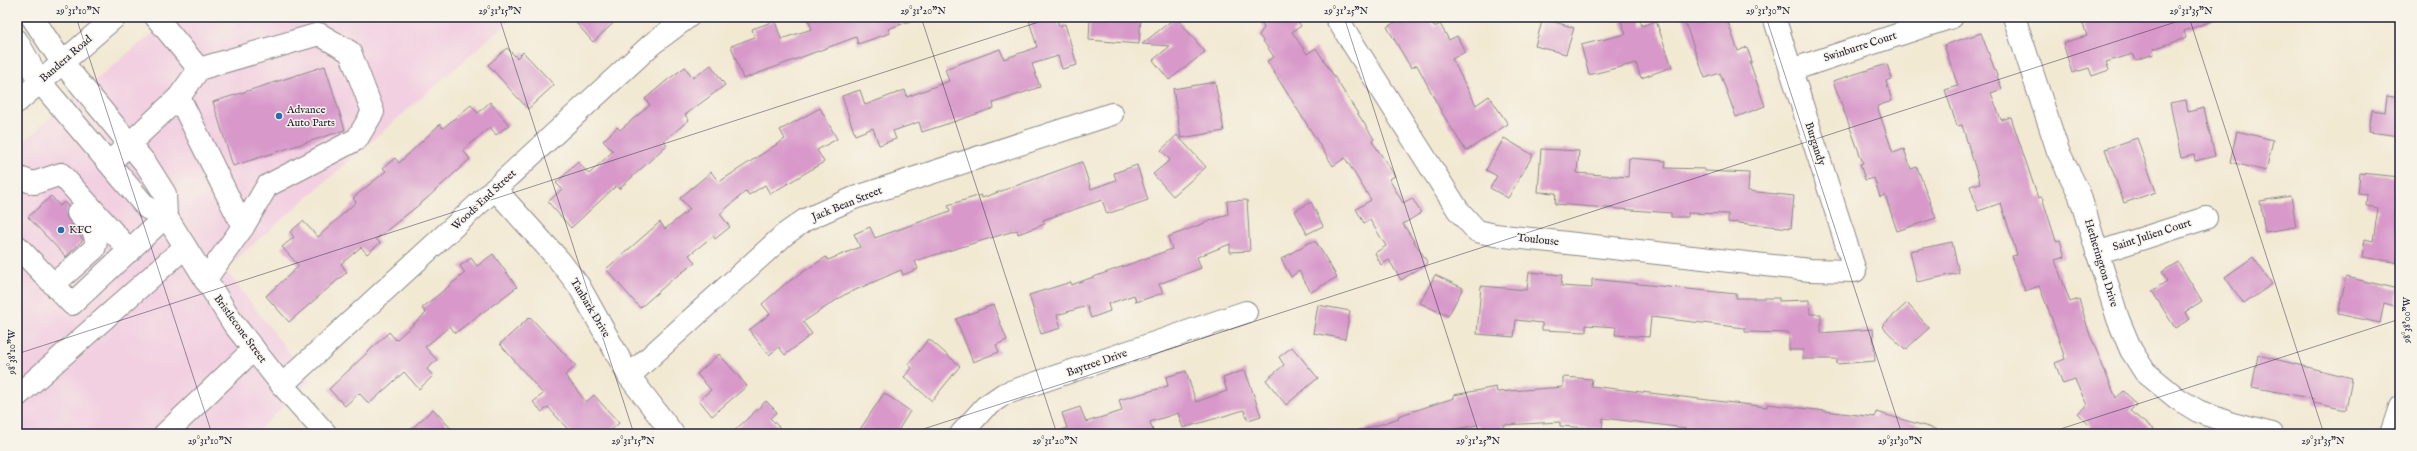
<svg xmlns="http://www.w3.org/2000/svg" width="2417" height="451" font-family="'IM FELL English',serif">
<rect width="100%" height="100%" fill="#f7f3e8"/>
<filter id="ink" filterUnits="userSpaceOnUse"><feTurbulence type="fractalNoise" baseFrequency=".025" numOctaves="2"/><feDisplacementMap in="SourceGraphic" scale="8" xChannelSelector="R" yChannelSelector="G"/><feConvolveMatrix kernelMatrix="1 2 1 2 8 2 1 2 1" color-interpolation-filters="sRGB"/></filter>
<filter id="wash" filterUnits="userSpaceOnUse"><feTurbulence type="fractalNoise" baseFrequency=".012" numOctaves="4" result="noise"/><feDisplacementMap in="SourceGraphic" scale="16" xChannelSelector="R" yChannelSelector="G"/><feGaussianBlur stdDeviation="0.9" result="paint"/><feColorMatrix in="noise" values="0 0 0 0 0 0 0 0 0 0 0 0 0 0 0 0 0 1.4 0 .05"/><feComposite in="paint" operator="in"/></filter>
<g filter="url(#wash)">
<rect width="100%" height="100%" fill="#f2e9d3"/>
<!-- built -->
<polygon fill="#f2cfe1" points="172,17 514,17 225,269 311,381 254,434 17,434 17,148 53,115"/>
<g id="blocks">
<!-- building -->
<g fill="#d899ca">
<polygon points="571,17 620,17 593,42"/>
<polygon points="807,17 916,17 916,19 888,29 890,33 858,44 856,37 743,79 731,46 755,37 752,29 775,21 781,39 812,29"/>
<polygon points="1028,17 1056,17 1059,26 1065,24 1077,65 1062,69 1058,56 1032,64 1040,87 993,103 994,108 959,120 922,132 919,122 893,131 896,139 879,145 873,128 855,135 842,96 860,90 865,105 905,90 907,97 949,81 945,69 1000,49 1004,59 1037,47"/>
<polygon points="1090,17 1141,18 1139,44 1089,40"/>
<polygon points="1176,17 1205,52 1169,80 1153,60 1170,46 1142,44"/>
<polygon points="1258,17 1295,17 1301,26 1292,32 1307,54 1316,48 1374,139 1372,141 1395,176 1389,179 1403,203 1412,198 1421,213 1403,224 1428,263 1401,280 1389,260 1381,265 1375,253 1386,246 1370,220 1364,223 1356,209 1371,200 1345,158 1333,166 1267,61 1274,57 1259,35 1264,28"/>
<polygon points="1404,17 1428,17 1434,27 1440,24 1449,40 1457,36 1465,52 1452,59 1476,105 1489,96 1508,124 1466,151 1442,113 1417,65 1411,68 1387,27"/>
<polygon points="1632,17 1639,17 1642,26 1656,21 1672,67 1641,78 1636,63 1589,75 1581,45 1626,34 1621,21"/>
<polygon points="1683,17 1726,17 1738,51 1747,47 1752,62 1750,63 1765,106 1736,117 1720,73 1705,78"/>
<polygon points="2104,17 2218,17 2218,19 2184,31 2186,38 2153,49 2154,54 2136,60 2133,54 2106,62 2109,70 2092,76 2089,68 2072,73 2063,43 2087,36 2083,24"/>
<polygon points="1543,18 1574,28 1566,54 1535,46"/>
<polygon points="1981,33 2002,89 1991,93 2001,120 2011,117 2038,198 2042,197 2056,241 2060,240 2065,257 2055,260 2070,302 2079,299 2090,335 2116,398 2124,391 2136,405 2130,411 2159,434 2097,434 2078,413 2087,405 2075,380 2063,384 2055,363 2065,359 2051,316 2039,286 2025,291 2012,256 2017,255 2001,203 1978,211 1970,186 1980,183 1962,125 1957,126 1945,90 1958,86 1944,45"/>
<polygon points="507,48 517,58 523,52 554,85 528,109 488,65"/>
<polygon points="1887,64 1892,79 1886,81 1892,101 1877,106 1893,153 1904,149 1911,169 1917,167 1936,218 1897,231 1885,195 1880,197 1874,178 1865,180 1860,164 1863,163 1833,81"/>
<polygon points="711,65 725,85 685,115 689,120 664,141 667,145 619,189 616,186 571,228 548,202 562,189 556,183 578,162 589,174 613,151 603,141 617,127 620,130 650,105 645,99 666,81 685,67 693,78"/>
<polygon points="325,66 345,130 233,166 213,102"/>
<polygon points="1215,82 1224,131 1181,138 1173,89"/>
<polygon points="2387,96 2400,98 2400,136 2369,132 2372,110 2385,112"/>
<polygon points="2186,100 2188,112 2204,108 2215,156 2195,161 2194,155 2181,158 2170,103"/>
<polygon points="490,102 509,125 496,135 490,127 463,150 470,159 425,200 376,239 380,243 367,254 361,247 341,264 347,272 289,322 266,296 299,266 282,247 294,237 290,232 303,221 318,237 356,202 353,198 386,171 383,168 395,158 399,163 440,124 443,128 471,105 478,113"/>
<polygon points="820,108 837,139 817,150 824,162 770,194 765,185 749,195 746,191 720,214 730,227 715,239 713,236 689,255 695,263 674,278 640,308 606,269 660,222 665,229 690,209 680,198 711,172 719,182 785,139 780,130"/>
<polygon points="2237,131 2273,140 2266,171 2230,162"/>
<polygon points="1177,135 1206,167 1173,196 1153,174 1170,160 1161,150"/>
<polygon points="1504,138 1533,155 1508,198 1490,188 1497,176 1486,170"/>
<polygon points="2137,138 2156,192 2124,203 2105,149"/>
<polygon points="1541,149 1579,151 1577,173 1628,177 1629,158 1666,161 1665,168 1705,169 1705,171 1749,173 1748,191 1794,196 1791,228 1728,222 1728,214 1688,213 1688,217 1671,217 1671,213 1555,204 1556,193 1538,192"/>
<polygon points="1082,162 1091,189 1116,180 1114,173 1137,165 1148,200 1107,214 1102,200 1043,220 1045,224 1018,234 1017,230 915,261 918,269 903,275 901,270 844,295 803,322 812,334 785,355 779,347 769,355 749,330 770,314 762,304 785,284 826,257 828,260 860,247 854,234 870,227 875,238 950,211 948,205 981,195 982,198"/>
<polygon points="2360,173 2400,177 2400,263 2362,257 2365,239 2373,241 2378,208 2366,206 2367,194 2358,193"/>
<polygon points="51,196 60,206 64,202 68,206 66,216 83,240 66,257 28,217"/>
<polygon points="2291,196 2296,227 2265,232 2260,201"/>
<polygon points="1247,200 1250,251 1230,252 1230,244 1197,257 1201,268 1159,284 1163,293 1136,302 1134,295 1108,304 1110,311 1091,318 1087,306 1057,315 1061,328 1041,334 1029,295 1071,282 1071,285 1172,249 1168,237 1228,214 1227,201"/>
<polygon points="1311,202 1323,226 1307,234 1295,211"/>
<polygon points="1310,242 1316,242 1337,277 1311,292 1299,271 1291,277 1281,259"/>
<polygon points="1952,242 1959,273 1917,282 1910,251"/>
<polygon points="493,254 517,287 455,333 450,326 425,347 437,360 427,369 433,376 419,389 404,372 369,404 359,393 345,406 329,389 389,332 396,340 426,313 422,308 465,273 460,266 471,258 477,266"/>
<polygon points="2253,257 2272,284 2244,304 2225,277"/>
<polygon points="2178,262 2202,301 2185,312 2190,319 2175,328 2152,291 2167,281 2162,272"/>
<polygon points="1529,272 1562,275 1561,286 1592,288 1592,279 1736,294 1736,298 1779,298 1779,301 1809,300 1810,314 1821,314 1821,333 1873,329 1875,361 1837,364 1837,359 1803,359 1803,350 1789,350 1789,333 1745,332 1745,328 1651,317 1649,337 1615,335 1616,327 1586,325 1586,332 1542,330 1542,323 1516,320 1514,337 1477,334 1481,286 1527,290"/>
<polygon points="1435,275 1463,288 1448,316 1420,303"/>
<polygon points="2346,277 2399,289 2395,306 2384,303 2380,323 2338,314"/>
<polygon points="1907,303 1929,328 1905,350 1882,326"/>
<polygon points="993,305 1007,340 996,345 999,352 973,362 956,319"/>
<polygon points="1318,305 1350,311 1345,339 1313,333"/>
<polygon points="530,317 576,366 565,375 586,402 594,395 619,423 607,434 572,434 548,407 542,412 533,402 543,394 500,344"/>
<polygon points="929,339 960,366 932,401 904,377 912,368 908,364"/>
<polygon points="1292,347 1318,378 1286,405 1266,380 1284,365 1279,357"/>
<polygon points="719,354 747,386 712,416 699,400 711,390 697,374"/>
<polygon points="2258,355 2352,378 2346,410 2314,403 2314,399 2252,387"/>
<polygon points="1245,370 1261,416 1248,420 1244,410 1183,428 1178,413 1150,422 1154,434 1059,434 1059,431 1067,428 1062,413 1080,407 1086,422 1122,411 1119,400 1168,386 1166,377 1186,371 1196,402 1227,391 1223,378"/>
<polygon points="1563,377 1592,379 1591,386 1767,407 1767,404 1875,417 1876,412 1939,430 1938,434 1737,434 1708,430 1707,434 1685,434 1686,428 1603,418 1602,429 1560,426 1560,422 1503,425 1504,433 1497,434 1480,434 1478,425 1446,431 1447,434 1360,434 1360,431 1399,418 1398,416 1454,398 1454,395 1496,387 1497,392 1563,387"/>
<polygon points="884,393 910,411 896,434 857,434"/>
<polygon points="766,401 777,412 770,418 786,434 731,434"/>
<polygon points="433,409 456,434 406,434"/>
</g>
</g>
</g>
<g filter="url(#ink)">
<use href="#blocks" fill-opacity="0" stroke="#8a8687" stroke-width="1"/>
<g fill="none" stroke-linecap="round" stroke-linejoin="round">
<!-- minor casing -->
<g stroke="#8a8687" stroke-width="24">
<g id="minor">
<polyline points="156,17 199,69"/>
<polyline points="1336,17 1458,210 1477,231 1495,235 1810,270 1855,271 1774,17"/>
<polyline points="2014,17 2058,151 2079,193 2118,319 2131,350 2145,372 2178,399 2198,411 2232,424 2272,434"/>
<polyline points="62,62 146,164 165,194 166,216 233,323 282,385 326,434"/>
<polyline points="1791,70 1952,17"/>
<polyline points="40,82 147,208 166,216"/>
<polyline points="179,97 243,227"/>
<polyline points="109,163 179,97 199,69 319,34 350,52 373,112 357,139 267,186 243,227 205,280"/>
<polyline points="17,177 34,183 61,174 130,251"/>
<polyline points="495,189 559,260 579,286 629,376 673,434"/>
<polyline points="17,246 72,304 166,216"/>
<polyline points="2097,253 2206,218"/>
<path d="M54,284L94,249C101,234 87,223 78,213"/>
<polyline points="629,376 784,235 805,220 854,198 1112,114"/>
<polyline points="282,385 652,44 688,17"/>
<polyline points="17,396 185,247"/>
<polyline points="165,434 254,349"/>
<polyline points="961,434 985,407 1004,394 1246,312"/>
<polyline points="2391,434 2400,407"/>
</g>
</g>
<!-- major casing -->
<g stroke="#8a8687" stroke-width="24">
<g id="major">
<polyline points="32,17 62,62"/>
<polyline points="17,41 40,82"/>
<polyline points="17,102 115,17"/>
</g>
</g>
<!-- minor -->
<use href="#minor" stroke="#fff" stroke-width="22"/>
<!-- major -->
<use href="#major" stroke="#fff" stroke-width="22"/>
</g>
</g>
<!-- ticks -->
<path fill="none" stroke="#22223b" stroke-width="1" stroke-opacity="0.45" d="M76,17L212,434M499,17L634,434M921,17L1057,434M1344,17L1479,434M1766,17L1902,434M2189,17L2324,434M17,354L1054,17M908,434L2191,17M2045,434L2400,319"/>
<!-- markers -->
<g fill="#1f6fb2" stroke="#f7f3e8" stroke-width="1.5">
<circle cx="279" cy="116" r="4"/>
<circle cx="61" cy="230" r="4"/>
</g>
<g text-anchor="middle" dominant-baseline="central" stroke-width="3" stroke-linejoin="round" paint-order="stroke">
<!-- street labels -->
<g font-size="11" fill="#22223b" stroke="#f7f3e8">
<text transform="translate(1860 47) rotate(-18)">Swinburre Court</text>
<text transform="translate(66 59) rotate(-41)">Bandera Road</text>
<text transform="translate(1815 144) rotate(72)">Burgandy</text>
<text transform="translate(484 200) rotate(-43)">Woods End Street</text>
<text transform="translate(847 204) rotate(-22)">Jack Bean Street</text>
<text transform="translate(2152 235) rotate(-18)">Saint Julien Court</text>
<text transform="translate(1538 240) rotate(6)">Toulouse</text>
<text transform="translate(2101 263) rotate(73)">Hetherington Drive</text>
<text transform="translate(590 308) rotate(59)">Tanbark Drive</text>
<text transform="translate(240 329) rotate(54)">Bristlecone Street</text>
<text transform="translate(1097 363) rotate(-19)">Baytree Drive</text>
</g>
<!-- poi labels -->
<g font-size="11" fill="#22223b" stroke="#f7f3e8" text-anchor="start">
<text x="287" y="110">Advance<tspan x="287" dy="13">Auto Parts</tspan></text>
<text x="69" y="230">KFC</text>
</g>
</g>
<!-- margin -->
<rect width="2417" height="451" fill="none" stroke="#f7f3e8" stroke-width="44"/>
<rect x="22" y="22" width="2373" height="407" fill="none" stroke="#22223b" stroke-width="1.5"/>
<g font-size="10" text-anchor="middle" fill="#22223b">
<text x="78" y="14">29°31'10"N</text>
<text x="500" y="14">29°31'15"N</text>
<text x="923" y="14">29°31'20"N</text>
<text x="1346" y="14">29°31'25"N</text>
<text x="1768" y="14">29°31'30"N</text>
<text x="2191" y="14">29°31'35"N</text>
<text transform="translate(2406 320) rotate(-90)" y="4">98°38'00"W</text>
<text transform="translate(11 352) rotate(-90)" y="4">98°38'10"W</text>
<text x="210" y="444">29°31'10"N</text>
<text x="633" y="444">29°31'15"N</text>
<text x="1055" y="444">29°31'20"N</text>
<text x="1478" y="444">29°31'25"N</text>
<text x="1900" y="444">29°31'30"N</text>
<text x="2323" y="444">29°31'35"N</text>
</g>
</svg>
